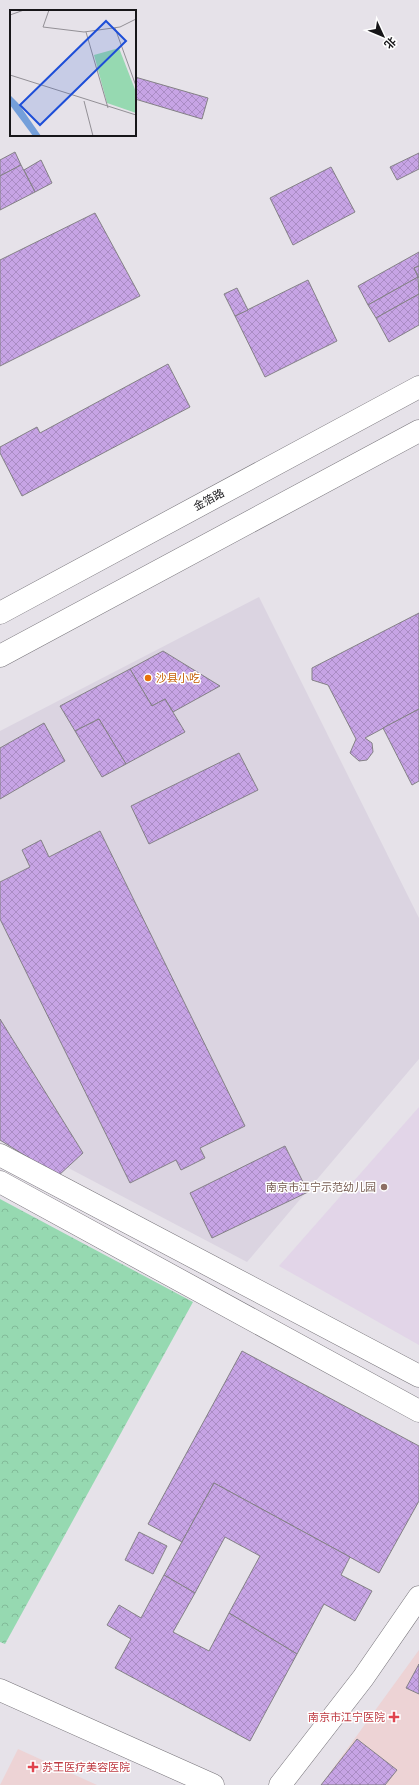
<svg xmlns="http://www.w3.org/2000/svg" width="419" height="1785" font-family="'Source Sans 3','Noto Sans SC',sans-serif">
<defs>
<pattern id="park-crowns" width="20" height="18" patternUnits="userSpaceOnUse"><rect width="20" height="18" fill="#96d9b1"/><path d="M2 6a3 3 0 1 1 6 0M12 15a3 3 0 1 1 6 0" fill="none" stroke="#81ba98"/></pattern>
<pattern id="building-cross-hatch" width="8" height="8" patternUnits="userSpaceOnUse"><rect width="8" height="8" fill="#c7a4e5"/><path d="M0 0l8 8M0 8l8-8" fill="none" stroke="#aa8cc4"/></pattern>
</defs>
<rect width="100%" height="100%" fill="#e6e2e9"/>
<!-- built -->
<polygon fill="#dbd4e1" points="259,597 419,918 419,1059 247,1262 0,1132 0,731"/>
<!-- education -->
<polygon fill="#e2d5e8" points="419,1107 419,1345 279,1266"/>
<!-- medical -->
<g fill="#edd3d5">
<polygon points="419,1650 419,1785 321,1785"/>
<polygon points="18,1749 97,1785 0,1785"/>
</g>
<!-- park -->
<polygon fill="url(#park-crowns)" points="0,1199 193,1302 5,1644 0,1642"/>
<!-- building -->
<g fill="url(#building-cross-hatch)" stroke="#848186">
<polygon points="135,77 208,98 202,119 135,99"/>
<polygon points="15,152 21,165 0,176 0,160"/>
<polygon points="419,153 419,169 397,180 390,167"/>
<polygon points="41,160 52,183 35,192 24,170"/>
<polygon points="21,165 35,192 0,210 0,176"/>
<polygon points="331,167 355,212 293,245 270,198"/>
<polygon points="95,213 140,296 0,366 0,260"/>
<polygon points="419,252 419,266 414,268 418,277 368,305 358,286"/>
<polygon points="419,266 419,278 414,268"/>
<polygon points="418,277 419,294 376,318 368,305"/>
<polygon points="308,280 337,341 265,377 235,316"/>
<polygon points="237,288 248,310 235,316 224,294"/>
<polygon points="419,294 419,325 389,342 376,318"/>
<polygon points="168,364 190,407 22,496 0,453 0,447 37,427 40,433"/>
<polygon points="419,613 419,709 365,738 372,743 373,752 367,760 359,761 350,753 356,739 328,685 312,680 312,668"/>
<polygon points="163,651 220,686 173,712 165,699 152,706 130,669"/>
<polygon points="130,669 152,706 165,699 185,732 126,764 99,719 75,731 60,706"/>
<polygon points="419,709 419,781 412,785 383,728"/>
<polygon points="99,719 126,764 102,777 75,731"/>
<polygon points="44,723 65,761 0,799 0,748"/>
<polygon points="239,753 258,790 149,844 131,806"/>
<polygon points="100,831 245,1126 200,1148 205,1158 181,1170 176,1160 130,1183 0,919 0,882 30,867 22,850 41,840 49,857"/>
<polygon points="0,1019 83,1153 58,1176 0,1140"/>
<polygon points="285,1146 308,1192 212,1238 190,1193"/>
<polygon points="242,1351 419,1446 419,1501 379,1573 214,1483 182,1542 148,1524"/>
<polygon points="214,1483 350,1557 341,1575 372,1591 355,1621 324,1604 297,1654 229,1613 260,1556 225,1537 195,1593 164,1575"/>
<polygon points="139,1532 167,1546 153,1574 125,1560"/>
<polygon points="164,1575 195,1593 173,1632 209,1651 229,1613 297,1654 250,1741 115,1668 131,1639 107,1625 119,1605 141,1618"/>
<polygon points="419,1664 419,1694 406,1688"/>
<polygon points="357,1739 397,1770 385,1785 321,1785"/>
</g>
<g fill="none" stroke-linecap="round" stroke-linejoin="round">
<!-- secondary casing -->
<g stroke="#767379" stroke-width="23">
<g id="secondary">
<polyline points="0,613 419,387"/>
<polyline points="0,656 419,431"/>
<polyline points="0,1155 419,1376"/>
<polyline points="0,1182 419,1411"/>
<polyline points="0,1690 213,1785"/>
<polyline points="280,1785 363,1678 419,1597"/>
</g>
</g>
<!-- secondary -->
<use href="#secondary" stroke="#fff" stroke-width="22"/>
</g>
<!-- markers -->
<circle fill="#e8710a" stroke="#fff" stroke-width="1.5" cx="148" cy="678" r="4"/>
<circle fill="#8d6e63" stroke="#fff" stroke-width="1.5" cx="384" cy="1187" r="4"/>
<g fill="#e0444e" stroke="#fff" stroke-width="1.5">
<path d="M392 1711h4v4h4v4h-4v4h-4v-4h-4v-4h4z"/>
<path d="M31 1761h4v4h4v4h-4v4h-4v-4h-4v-4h4z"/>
</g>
<g text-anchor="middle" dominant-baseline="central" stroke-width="3" stroke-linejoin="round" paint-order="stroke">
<!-- street labels -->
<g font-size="11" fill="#171619" stroke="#fff">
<text transform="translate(209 500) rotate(-28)">金箔路</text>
</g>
<!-- food labels -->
<g font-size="11" fill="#c56008" stroke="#fff" text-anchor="start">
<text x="156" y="678">沙县小吃</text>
</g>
<!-- education labels -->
<g font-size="11" fill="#785e54" stroke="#fff" text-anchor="end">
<text x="376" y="1187">南京市江宁示范幼儿园</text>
</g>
<!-- health labels -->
<g font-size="11" fill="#be3a42" stroke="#fff" text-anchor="end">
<text x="385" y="1717">南京市江宁医院</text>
<text x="42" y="1767" text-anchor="start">苏王医疗美容医院</text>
</g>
</g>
<!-- overview -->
<g transform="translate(10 10)">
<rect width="126" height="126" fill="#e6e2e9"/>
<path d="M109,38L126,82V103L97,93L84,45Z" fill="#96d9b1"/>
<path d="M0,85L8,93L31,126H23L0,95Z" fill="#749fda"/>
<path fill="none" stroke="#939096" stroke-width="1" d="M39,0L33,17L74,22L110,17L126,9M0,5L14,0M105,18L126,76M76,22L98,98M0,65L126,105M74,91L83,126"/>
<path fill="#1d4ed8" fill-opacity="0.15" stroke="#1d4ed8" stroke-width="2" d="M96,11L116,31L30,115L10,95Z"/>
<rect width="126" height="126" fill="none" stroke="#171619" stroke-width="2"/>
</g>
<!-- north arrow -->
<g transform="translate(383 36) rotate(134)" stroke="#ffffff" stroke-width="3" paint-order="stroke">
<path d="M0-3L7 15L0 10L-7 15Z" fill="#171619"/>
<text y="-6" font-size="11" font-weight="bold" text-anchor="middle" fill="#171619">北</text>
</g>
</svg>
